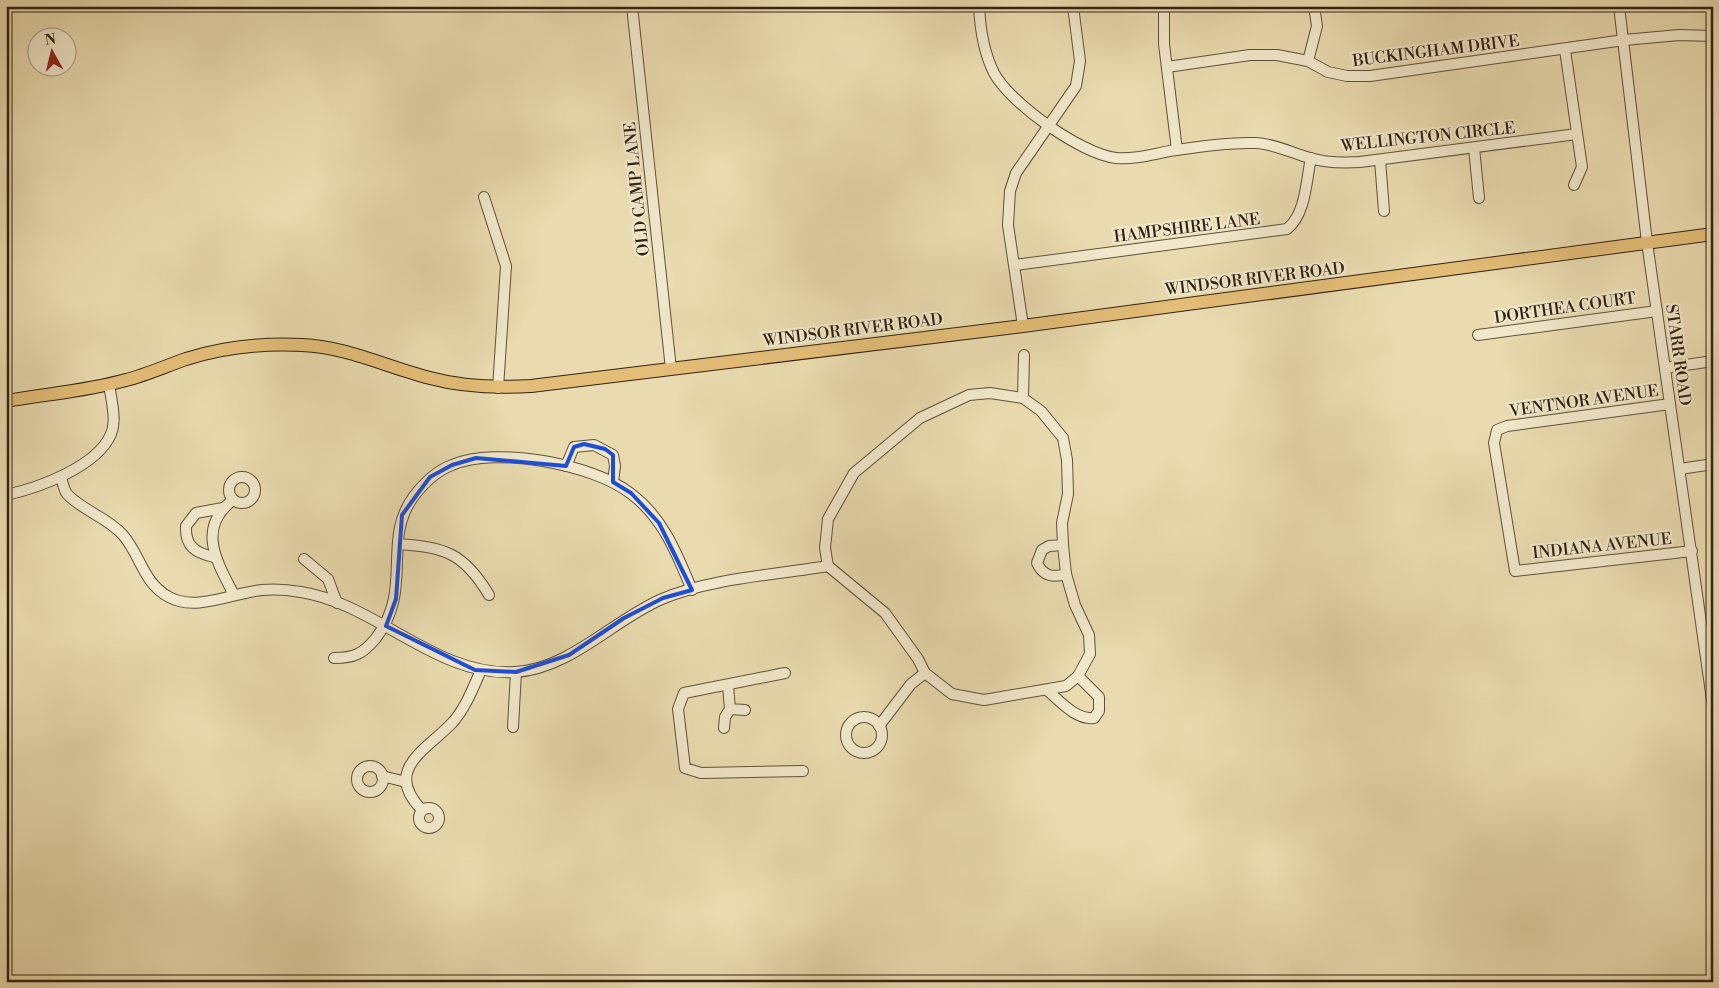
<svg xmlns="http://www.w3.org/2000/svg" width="1719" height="988" font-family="'Libre Bodoni',serif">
<rect width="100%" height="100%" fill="#e9dbaf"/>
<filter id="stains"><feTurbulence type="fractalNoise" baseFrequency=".004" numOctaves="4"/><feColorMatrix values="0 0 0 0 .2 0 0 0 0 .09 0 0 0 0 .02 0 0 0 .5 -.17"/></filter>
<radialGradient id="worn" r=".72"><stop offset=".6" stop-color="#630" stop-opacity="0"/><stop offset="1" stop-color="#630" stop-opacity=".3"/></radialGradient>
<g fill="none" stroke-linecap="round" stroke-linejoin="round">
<!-- minor casing -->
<g stroke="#60503b" stroke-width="12">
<g id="minor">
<polyline points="632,6 671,369"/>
<path d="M979,6C980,28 984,53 994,73C1010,103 1081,154 1116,158C1136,160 1156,153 1176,150C1202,146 1230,142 1256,143C1275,144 1292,153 1310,158C1326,163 1343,163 1360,162L1577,134"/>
<polyline points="1164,6 1164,44 1177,150"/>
<polyline points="1619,6 1647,242 1713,707"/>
<polyline points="1565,50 1582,167 1574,185"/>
<polyline points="1308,61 1317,26 1314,6"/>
<polyline points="1167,67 1250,55 1277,55 1308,61 1328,72 1347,76 1370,76 1624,40 1679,35 1713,36"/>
<polyline points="1474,148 1479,198"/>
<polyline points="1380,160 1384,211"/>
<polyline points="484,197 506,266 498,388"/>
<path d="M1015,265L1287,229C1306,214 1306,181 1311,158"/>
<polyline points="1023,326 1008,225 1010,191 1016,173 1076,86 1080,61 1073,6"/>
<polyline points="1478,335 1657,311"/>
<polyline points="1665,368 1713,361"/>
<polyline points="1023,398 1024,355"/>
<polyline points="1670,404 1507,426 1497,430 1494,443 1515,571 1692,551"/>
<polyline points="566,466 574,447 594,445 613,455 615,466 613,482"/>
<polyline points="1680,469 1713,464"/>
<circle cx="242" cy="490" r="13"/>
<path d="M61,478C63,483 64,490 67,494C83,511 107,517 123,535C141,556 143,583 169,597C196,612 232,593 262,590C274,589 289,590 301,592C377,604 436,677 515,672C570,669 613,620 662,599C711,578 775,575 828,566L825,548L828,519L854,473L920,418L969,395L990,393L1023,398L1041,411L1063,438L1067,460L1068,494L1062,523L1063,545L1066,574L1075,605L1089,635L1090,654L1078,676L1066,686L984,700L952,694L925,673L918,659L885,613L828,566"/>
<path d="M6,495C38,488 97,467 111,434C117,420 111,399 109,384"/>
<path d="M233,500C196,528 217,562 234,595"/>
<path d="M398,544C445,547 464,553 489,595"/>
<path d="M1063,545L1049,546L1042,550L1037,563C1043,576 1053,578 1066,574"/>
<path d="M214,557C196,553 185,547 186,526L196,513L223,508"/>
<polyline points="304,559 328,579 337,603"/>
<path d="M334,658C354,658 363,654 376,638C414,589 381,540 414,496C424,483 436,471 452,465C496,446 592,464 630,493C663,517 677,554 692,590"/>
<polyline points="785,673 684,693 678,709 685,768 701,773 803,771"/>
<polyline points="728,686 730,709 745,710"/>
<path d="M1048,691C1061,702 1076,720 1094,718L1099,711V697L1078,676"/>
<circle cx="864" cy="735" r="18"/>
<polyline points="879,726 911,684 925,673"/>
<polyline points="513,727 516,672"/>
<polyline points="724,728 725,717 730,709"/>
<circle cx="370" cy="779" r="13"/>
<polyline points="382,776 406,782"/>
<circle cx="429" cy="818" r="10"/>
<path d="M422,810C382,769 427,750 453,722C466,707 473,688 481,670"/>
</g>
</g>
<!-- major casing -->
<g stroke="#322214" stroke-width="14">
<path id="major" d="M6,401C46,394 87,391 126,380C146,375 166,366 186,359C224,347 262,343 302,345C348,347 386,367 430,378C463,387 496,388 531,386L1023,326L1713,234"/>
</g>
<!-- minor -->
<use href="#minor" stroke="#f1e8cb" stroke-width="10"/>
<!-- major -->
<use href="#major" stroke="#e4be78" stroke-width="12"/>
</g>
<!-- marked area -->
<path fill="none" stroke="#1d4ed8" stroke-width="4" stroke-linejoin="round" d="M584,444L605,449L613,455V482L631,493L659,523L692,590L663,598L624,618L569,655L516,672L475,670L386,626L396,599L402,515L430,477L452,465L476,458L566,466L574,447Z"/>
<g text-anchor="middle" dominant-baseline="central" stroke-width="4.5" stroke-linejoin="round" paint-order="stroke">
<!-- street labels -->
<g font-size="16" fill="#322214" stroke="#f1e8cb">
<text transform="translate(1436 51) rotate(-7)">BUCKINGHAM DRIVE</text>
<text transform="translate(1428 137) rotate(-6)">WELLINGTON CIRCLE</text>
<text transform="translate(637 189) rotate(-96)">OLD CAMP LANE</text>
<text transform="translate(1187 228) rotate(-7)">HAMPSHIRE LANE</text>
<text transform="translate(1255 279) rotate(-7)">WINDSOR RIVER ROAD</text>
<text transform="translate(1565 308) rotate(-8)">DORTHEA COURT</text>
<text transform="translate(853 330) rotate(-7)">WINDSOR RIVER ROAD</text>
<text transform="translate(1678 355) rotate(82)">STARR ROAD</text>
<text transform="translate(1584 401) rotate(-8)">VENTNOR AVENUE</text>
<text transform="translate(1602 546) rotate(-6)">INDIANA AVENUE</text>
</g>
</g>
<!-- margin -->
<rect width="1719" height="988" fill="none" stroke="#e9dbaf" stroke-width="25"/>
<rect x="8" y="8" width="1704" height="973" fill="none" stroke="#322214" stroke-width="2.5"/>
<rect x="12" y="12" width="1694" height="963" fill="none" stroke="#322214"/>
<!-- north arrow -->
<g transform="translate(52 52) rotate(352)"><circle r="24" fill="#f1e8cb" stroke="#a59982"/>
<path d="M0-4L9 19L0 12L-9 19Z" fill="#8f2418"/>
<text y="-8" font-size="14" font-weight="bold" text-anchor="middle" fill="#322214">N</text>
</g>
<rect width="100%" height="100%" filter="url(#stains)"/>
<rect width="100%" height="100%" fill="url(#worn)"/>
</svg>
